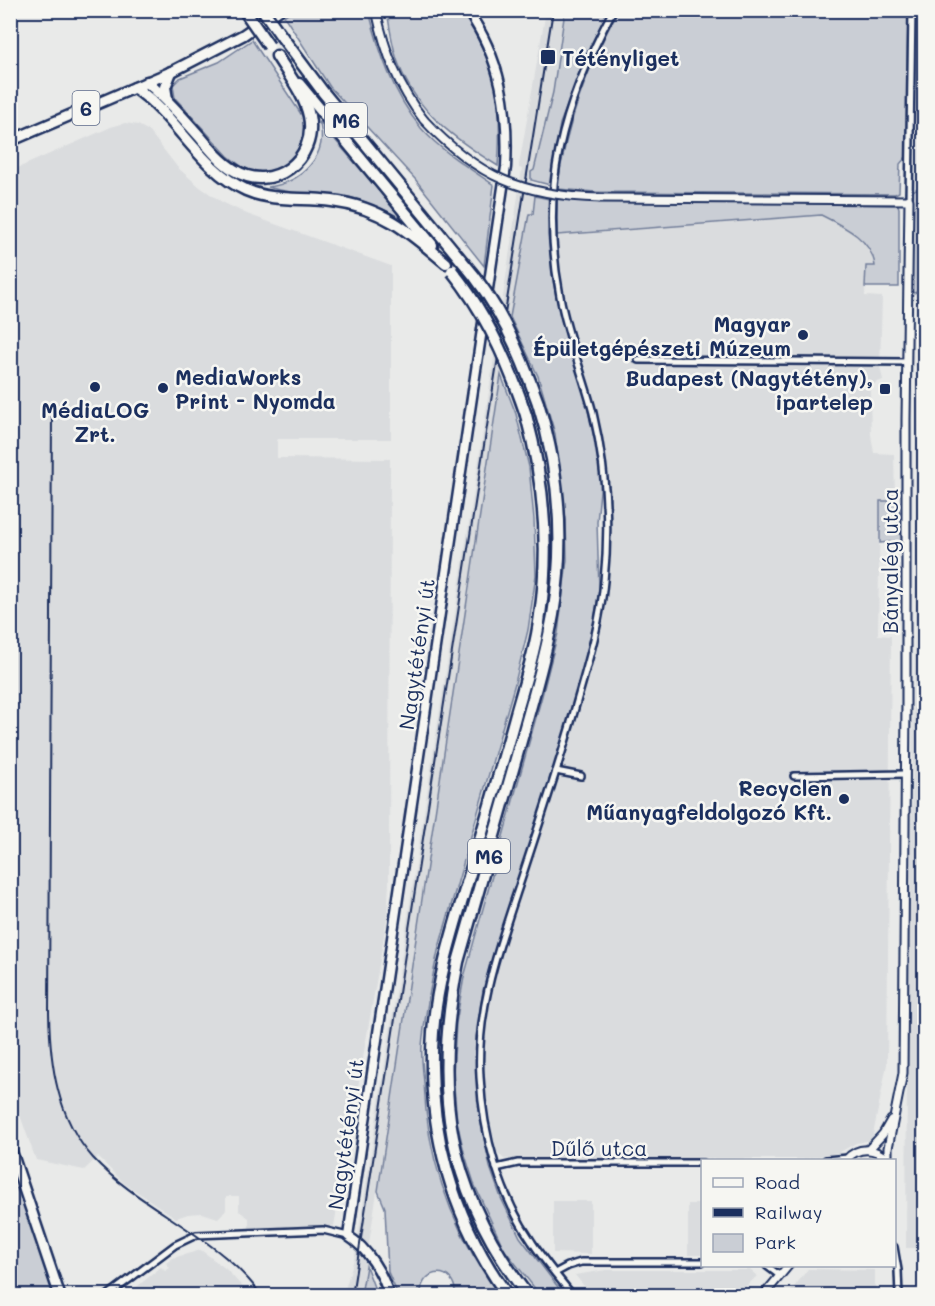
<svg xmlns="http://www.w3.org/2000/svg" width="935" height="1306" font-family="Mali,sans-serif">
<rect width="100%" height="100%" fill="#e9eae9"/>
<filter id="ink" filterUnits="userSpaceOnUse"><feTurbulence type="fractalNoise" baseFrequency=".0167" numOctaves="2"/><feDisplacementMap in="SourceGraphic" scale="12" xChannelSelector="R" yChannelSelector="G"/><feConvolveMatrix kernelMatrix="1 2 1 2 8 2 1 2 1" color-interpolation-filters="sRGB"/></filter>
<g filter="url(#ink)">
<!-- built -->
<g fill="#dadcde">
<polygon points="546,11 565,11 553,92 531,180 535,196 533,214 529,214 510,317 442,774 361,1295 343,1296 355,1256 482,439 522,169 519,168 519,165"/>
<polygon points="125,123 138,125 149,131 178,168 200,187 222,202 247,214 391,266 391,439 277,439 277,458 390,459 389,884 387,919 334,1226 249,1228 249,1218 239,1211 239,1196 226,1196 226,1210 218,1218 202,1213 188,1214 176,1218 124,1183 98,1157 84,1170 36,1160 11,1090 11,171 111,127"/>
<polygon points="821,215 848,228 866,245 874,261 875,267 866,266 865,296 882,297 880,367 883,380 875,383 870,391 871,435 874,453 894,454 895,501 880,502 878,635 891,636 887,1064 872,1140 856,1143 838,1153 805,1159 504,1159 496,1151 485,1098 484,1033 491,991 509,927 551,801 590,668 602,622 610,558 609,488 600,428 566,311 559,272 557,235"/>
<polygon points="921,305 924,305 924,1248 906,1248 907,1066"/>
<polygon points="553,1201 591,1201 591,1254 553,1253"/>
<rect x="688" y="1204" width="14" height="51"/>
<polygon points="201,1250 226,1269 250,1295 127,1295 161,1267 165,1271 170,1268 166,1263 173,1258"/>
<polygon points="808,1269 875,1270 875,1295 788,1295"/>
<polygon points="606,1270 750,1270 757,1276 737,1295 592,1296 575,1275"/>
</g>
<!-- green -->
<g fill="#caced5" stroke="#727e9a" stroke-width="1.5">
<path d="M292,10L369,11C379,52 393,94 421,128C441,151 469,168 494,185L484,266L415,179L330,87L284,16Z"/>
<path d="M387,11H461C497,64 503,102 498,166C456,140 417,112 399,65C392,48 390,28 387,11Z"/>
<polygon points="565,11 609,11 591,44 560,124 550,185 531,180 531,172 534,170 553,92"/>
<path d="M618,11H908L906,157L900,164L899,192L895,194L596,192L557,189C566,125 587,67 618,11Z"/>
<polygon points="252,40 303,117 305,137 301,150 292,161 278,170 261,173 245,169 228,156 175,98 173,85 180,78 219,62"/>
<path d="M319,121L402,218C384,210 368,201 348,197C321,192 295,196 268,187C301,183 330,155 319,121Z"/>
<path d="M916,189L920,190C928,200 924,280 917,292L914,293L909,289L912,192Z"/>
<polygon points="535,196 549,199 548,235 553,281 560,316 586,401 596,445 601,481 597,522 599,590 594,622 582,672 551,780 483,990 476,1037 476,1071 480,1119 490,1167 501,1198 520,1237 564,1295 540,1295 504,1249 475,1186 464,1152 457,1122 453,1075 456,1023 464,977 542,696 558,633 567,560 566,520 555,434 538,376 510,317 529,214 533,214"/>
<path d="M557,199L898,205L899,208V287H865L866,266H875C872,239 843,226 821,215L557,235Z"/>
<path d="M501,375L516,414L529,467L534,519L536,575L528,630L515,683L438,951C431,983 425,1014 422,1046C421,1058 423,1071 424,1083C427,1162 453,1232 499,1295H455C457,1266 420,1266 421,1295H398L388,1272L385,1208L378,1191Z"/>
<polygon points="880,501 895,501 900,512 897,517 902,541 880,543"/>
<polygon points="11,1164 54,1295 11,1295"/>
<polygon points="366,1266 377,1295 361,1295"/>
</g>
<g fill="none" stroke-linecap="round" stroke-linejoin="round">
<!-- minor casing -->
<g stroke="#1b2f5e" stroke-width="10">
<g id="minor">
<polyline points="909,200 912,10"/>
<polyline points="638,360 907,362"/>
<polyline points="556,771 581,776"/>
<polyline points="794,776 905,774"/>
<polyline points="826,1160 848,1158"/>
<polyline points="496,1168 518,1163 702,1163"/>
<polyline points="894,1247 898,1270 899,1296"/>
<polyline points="767,1266 779,1275"/>
<polyline points="555,1273 568,1266 581,1262 702,1262"/>
<polyline points="107,1296 175,1245 196,1235 323,1230 348,1236"/>
<path d="M573,1296C559,1278 544,1261 532,1242C499,1194 483,1135 480,1077C476,1010 498,949 519,886C538,828 557,771 574,712C586,669 600,626 604,581C610,525 606,468 593,413C583,374 567,336 560,296C539,186 562,107 613,10"/>
</g>
</g>
<!-- tertiary casing -->
<g stroke="#1b2f5e" stroke-width="11">
<g id="tertiary">
<path d="M376,10C385,52 398,87 424,120"/>
<polyline points="600,198 909,200 906,419 906,703 903,1073 888,1148 888,1160"/>
<polyline points="869,1149 883,1134 891,1120"/>
<path d="M846,1160C858,1146 875,1147 888,1160"/>
<polyline points="763,1296 788,1266"/>
</g>
</g>
<!-- secondary casing -->
<g stroke="#1b2f5e" stroke-width="13">
<path id="secondary" d="M389,1296C383,1273 367,1248 348,1236L506,167C509,110 501,58 467,10"/>
</g>
<!-- primary casing -->
<g stroke="#1b2f5e" stroke-width="14">
<g id="primary">
<polyline points="10,141 171,72 243,35 279,10"/>
<polyline points="10,1147 60,1296"/>
</g>
</g>
<!-- motorway casing -->
<g stroke="#1b2f5e" stroke-width="15">
<g id="motorway">
<polyline points="282,37 323,92 462,261"/>
<path d="M147,82C167,99 184,119 201,138C211,150 221,162 234,170C272,194 318,160 309,116C305,95 288,74 277,56"/>
<polyline points="299,84 432,245"/>
<path d="M135,88C176,115 200,170 246,190C273,202 303,197 332,201C381,207 410,232 446,263"/>
<polyline points="167,99 165,87 171,72"/>
<path d="M508,1296C452,1220 426,1125 433,1032C437,980 453,930 468,880C484,826 500,772 515,717C524,684 536,649 540,615C550,547 544,481 526,415"/>
<path d="M528,1296C447,1190 432,1090 458,962C479,886 502,810 523,734C534,695 546,655 553,615C565,543 560,472 538,403"/>
</g>
</g>
<!-- minor -->
<use href="#minor" stroke="#f6f6f2" stroke-width="5"/>
<!-- tertiary -->
<use href="#tertiary" stroke="#f6f6f2" stroke-width="7"/>
<!-- secondary -->
<use href="#secondary" stroke="#f6f6f2" stroke-width="8"/>
<!-- primary -->
<use href="#primary" stroke="#f6f6f2" stroke-width="9"/>
<!-- motorway -->
<use href="#motorway" stroke="#f6f6f2" stroke-width="10"/>
<!-- rail -->
<g stroke="#1b2f5e" stroke-width="2">
<path d="M52,413L49,1013C50,1064 57,1118 93,1158C119,1186 153,1206 184,1227C214,1247 240,1266 262,1296"/>
<polyline points="352,1296 485,439 553,10"/>
</g>
<!-- tertiary-bridge casing -->
<g stroke="#1b2f5e" stroke-width="11" stroke-linecap="butt">
<path id="tertiary-bridge" d="M424,120C477,177 523,196 600,198"/>
</g>
<!-- motorway-bridge casing -->
<g stroke="#1b2f5e" stroke-width="15" stroke-linecap="butt">
<g id="motorway-bridge">
<polyline points="244,10 269,46"/>
<polyline points="263,10 282,37"/>
<path d="M462,261C498,302 520,352 538,403"/>
<path d="M452,271C487,314 509,364 526,415"/>
</g>
</g>
<!-- tertiary-bridge -->
<use href="#tertiary-bridge" stroke="#f6f6f2" stroke-width="7"/>
<!-- motorway-bridge -->
<use href="#motorway-bridge" stroke="#f6f6f2" stroke-width="10"/>
</g>
</g>
<!-- markers -->
<g fill="#1b2f5e" stroke="#f6f6f2" stroke-width="2">
<rect x="540" y="49" width="16" height="16" rx="3"/>
<circle cx="803" cy="335" r="6"/>
<circle cx="95" cy="387" r="6"/>
<circle cx="163" cy="388" r="6"/>
<rect x="879" y="383" width="12" height="12" rx="3"/>
<circle cx="844" cy="799" r="6"/>
</g>
<g text-anchor="middle" dominant-baseline="central" stroke-width="5" stroke-linejoin="round" paint-order="stroke">
<!-- shield labels -->
<g fill="#f6f6f2" stroke="#5d6b8a" stroke-width="1.5">
<rect x="72.5" y="91" width="27" height="34" rx="4.5"/>
<rect x="325" y="103" width="42" height="34" rx="4.5"/>
<rect x="468" y="839" width="42" height="34" rx="4.5"/>
</g>
<g font-size="20" font-weight="bold" fill="#1b2f5e">
<text x="86" y="108">6</text>
<text x="346" y="120">M6</text>
<text x="489" y="856">M6</text>
</g>
<!-- poi labels -->
<g font-size="21" font-weight="bold" fill="#1b2f5e" stroke="#f6f6f2" text-anchor="end">
<text x="562" y="57" text-anchor="start">Tétényliget</text>
<text x="791" y="323">Magyar<tspan x="791" dy="24">Épületgépészeti Múzeum</tspan></text>
<text x="175" y="376" text-anchor="start">MediaWorks<tspan x="175" dy="24">Print - Nyomda</tspan></text>
<text x="873" y="377">Budapest (Nagytétény),<tspan x="873" dy="24">ipartelep</tspan></text>
<text x="95" y="409" text-anchor="middle">MédiaLOG<tspan x="95" dy="24">Zrt.</tspan></text>
<text x="832" y="787">Recyclen<tspan x="832" dy="24">Műanyagfeldolgozó Kft.</tspan></text>
</g>
<!-- street labels -->
<g font-size="21" fill="#1b2f5e" stroke="#f6f6f2">
<text transform="translate(889 561) rotate(-90)">Bányalég utca</text>
<text transform="translate(416 654) rotate(-82)">Nagytétényi út</text>
<text transform="translate(345 1134) rotate(-82)">Nagytétényi út</text>
<text x="599" y="1147">Dűlő utca</text>
</g>
</g>
<!-- margin -->
<rect width="935" height="1306" fill="none" stroke="#f6f6f2" stroke-width="36"/>
<rect x="18" y="18" width="899" height="1270" fill="none" stroke="#1b2f5e" stroke-width="2" filter="url(#ink)"/>
<!-- legend -->
<rect x="701" y="1159" width="195" height="108" fill="#f6f6f2" stroke="#9ea6b7" stroke-width="1.5"/>
<rect x="713" y="1178" width="30" height="9" fill="#f6f6f2" stroke="#9ea6b7" stroke-width="1.5"/>
<text x="755" y="1189" font-size="18" fill="#1b2f5e">Road</text>
<rect x="713" y="1208" width="30" height="9" fill="#1b2f5e" stroke="#9ea6b7" stroke-width="1.5"/>
<text x="755" y="1219" font-size="18" fill="#1b2f5e">Railway</text>
<rect x="713" y="1234" width="30" height="18" fill="#caced5" stroke="#9ea6b7" stroke-width="1.5"/>
<text x="755" y="1249" font-size="18" fill="#1b2f5e">Park</text>
</svg>
